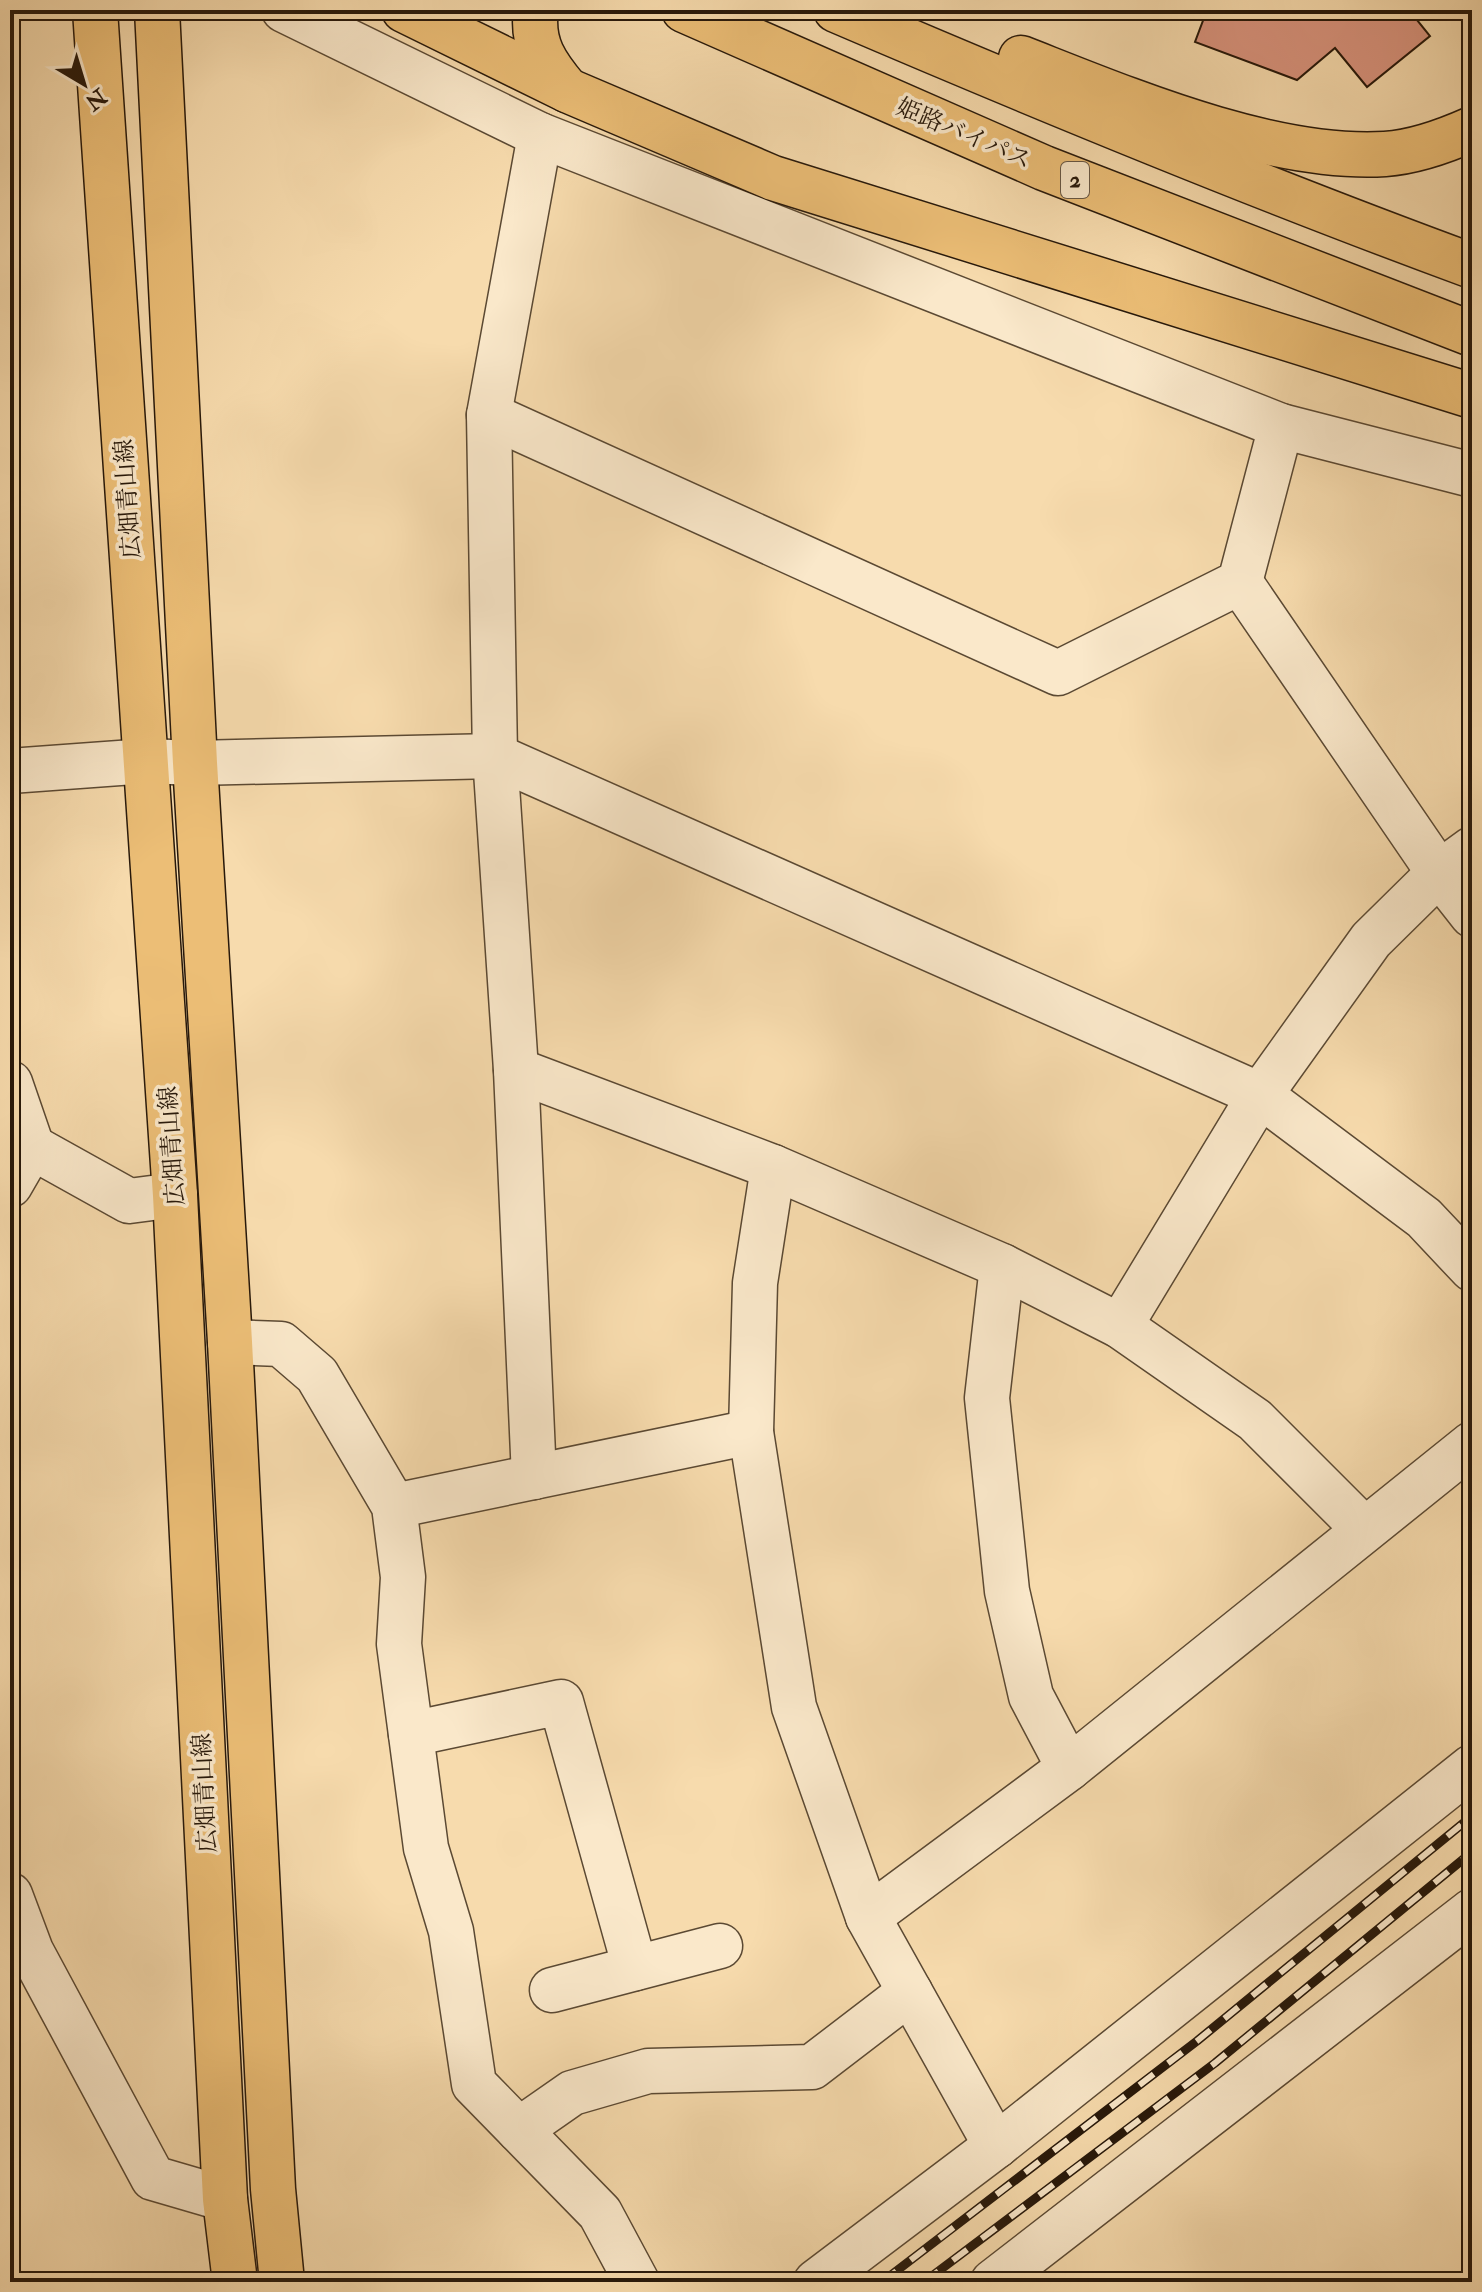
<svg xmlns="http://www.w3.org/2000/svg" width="1482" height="2292" font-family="'IM FELL Double Pica','Noto Serif JP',serif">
<rect width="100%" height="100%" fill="#f7dbad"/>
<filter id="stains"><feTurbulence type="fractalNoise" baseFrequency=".0025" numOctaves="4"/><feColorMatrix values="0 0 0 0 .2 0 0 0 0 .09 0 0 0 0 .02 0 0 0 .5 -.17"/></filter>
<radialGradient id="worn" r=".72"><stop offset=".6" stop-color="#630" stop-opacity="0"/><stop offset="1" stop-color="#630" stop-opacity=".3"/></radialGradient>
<!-- building -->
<polygon fill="#d8937d" stroke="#27180a" stroke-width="2" points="1207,10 1409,10 1430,36 1367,87 1335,48 1297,80 1195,42"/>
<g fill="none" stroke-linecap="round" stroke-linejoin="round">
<!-- minor casing -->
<g stroke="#5b4933" stroke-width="47">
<g id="minor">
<polyline points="284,10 540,135 1281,426 1472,475"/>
<polyline points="489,415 1058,673 1240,582 1281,426"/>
<polyline points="1240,582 1439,873 1472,915"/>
<polyline points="10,771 147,761 195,763 495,756 1260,1095 1424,1218 1472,1269"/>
<polyline points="516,1070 773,1167 1002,1266 1120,1326 1255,1420 1364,1529"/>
<polyline points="10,1083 32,1147 10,1185"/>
<polyline points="32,1147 129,1201 175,1195"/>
<polyline points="773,1167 755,1283 751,1432 794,1707 868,1917 996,2146"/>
<polyline points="1002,1266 987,1398 1007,1591 1031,1696 1069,1768"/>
<polyline points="1120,1326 1260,1095 1371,940 1439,873 1472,849"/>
<polyline points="230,1342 281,1344 317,1375 394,1506 403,1577 399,1644 426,1848 451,1931 474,2084 600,2213 637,2282"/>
<polyline points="534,1477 516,1070 495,756 489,415 540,135"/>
<polyline points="394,1506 751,1432"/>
<polyline points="411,1734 561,1702 635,1968"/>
<polyline points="10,1895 31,1951 153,2178 225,2199"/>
<polyline points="868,1917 1069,1768 1472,1444"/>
<polyline points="552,1990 720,1946"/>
<polyline points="519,2130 572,2093 648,2071 812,2067 910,1992"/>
<polyline points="816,2282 996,2146 1472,1767"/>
<polyline points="993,2282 1472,1911"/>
</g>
</g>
<!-- major casing -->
<g stroke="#27180a" stroke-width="47">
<g id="major">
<polyline points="95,10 175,1195 225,2199 235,2282"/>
<polyline points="157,10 195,763 230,1342 273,2189 282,2282"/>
</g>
</g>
<!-- highway casing -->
<g stroke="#27180a" stroke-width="47">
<g id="highway">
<polyline points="404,10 569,91 773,178 1472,396"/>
<path d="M536,10C531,44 546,65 567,90"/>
<polyline points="684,10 1044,168 1472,334"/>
<path d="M836,10C1046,100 1257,187 1472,266"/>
<path d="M1021,58C1126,99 1271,161 1385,154C1415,152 1445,141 1472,129"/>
</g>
</g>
<!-- minor -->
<use href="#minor" stroke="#fae8ca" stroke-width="44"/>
<!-- major -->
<use href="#major" stroke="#ecbe76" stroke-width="44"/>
<!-- highway -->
<use href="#highway" stroke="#ecbe76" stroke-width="44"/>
<!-- rail casing -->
<g stroke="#27180a" stroke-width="9">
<g id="rail">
<polyline points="882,2282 1197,2041 1472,1816"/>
<polyline points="924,2282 1215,2063 1472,1852"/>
</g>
</g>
<!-- rail -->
<use href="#rail" stroke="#fae8ca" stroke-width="6" stroke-dasharray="18" stroke-linecap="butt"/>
</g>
<g text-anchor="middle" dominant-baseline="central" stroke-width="7" stroke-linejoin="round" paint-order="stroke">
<!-- shield labels -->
<rect fill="#fae8ca" stroke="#665644" stroke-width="2" x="1061" y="162" width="28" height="36" rx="6"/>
<g font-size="22" font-weight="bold" fill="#27180a">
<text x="1075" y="180">2</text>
</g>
<!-- street labels -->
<g font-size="24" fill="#27180a" stroke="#fae8ca">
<text transform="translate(964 134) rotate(23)">姫路バイパス</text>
<text transform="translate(128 499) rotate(-94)">広畑青山線</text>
<text transform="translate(172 1146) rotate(-94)">広畑青山線</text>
<text transform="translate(205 1793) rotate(-93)">広畑青山線</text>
</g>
</g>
<!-- margin -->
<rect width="1482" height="2292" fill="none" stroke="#f7dbad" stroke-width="40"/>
<rect x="12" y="12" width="1458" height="2268" fill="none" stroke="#27180a" stroke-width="4"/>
<rect x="20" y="20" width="1442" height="2252" fill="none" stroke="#27180a" stroke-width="2"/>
<!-- north arrow -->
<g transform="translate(84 84) rotate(142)" stroke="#fae8ca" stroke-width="6" paint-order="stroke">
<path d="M0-6L14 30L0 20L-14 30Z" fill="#27180a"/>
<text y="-12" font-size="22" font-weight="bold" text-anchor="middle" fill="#27180a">N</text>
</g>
<rect width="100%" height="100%" filter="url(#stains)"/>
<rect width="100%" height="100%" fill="url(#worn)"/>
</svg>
